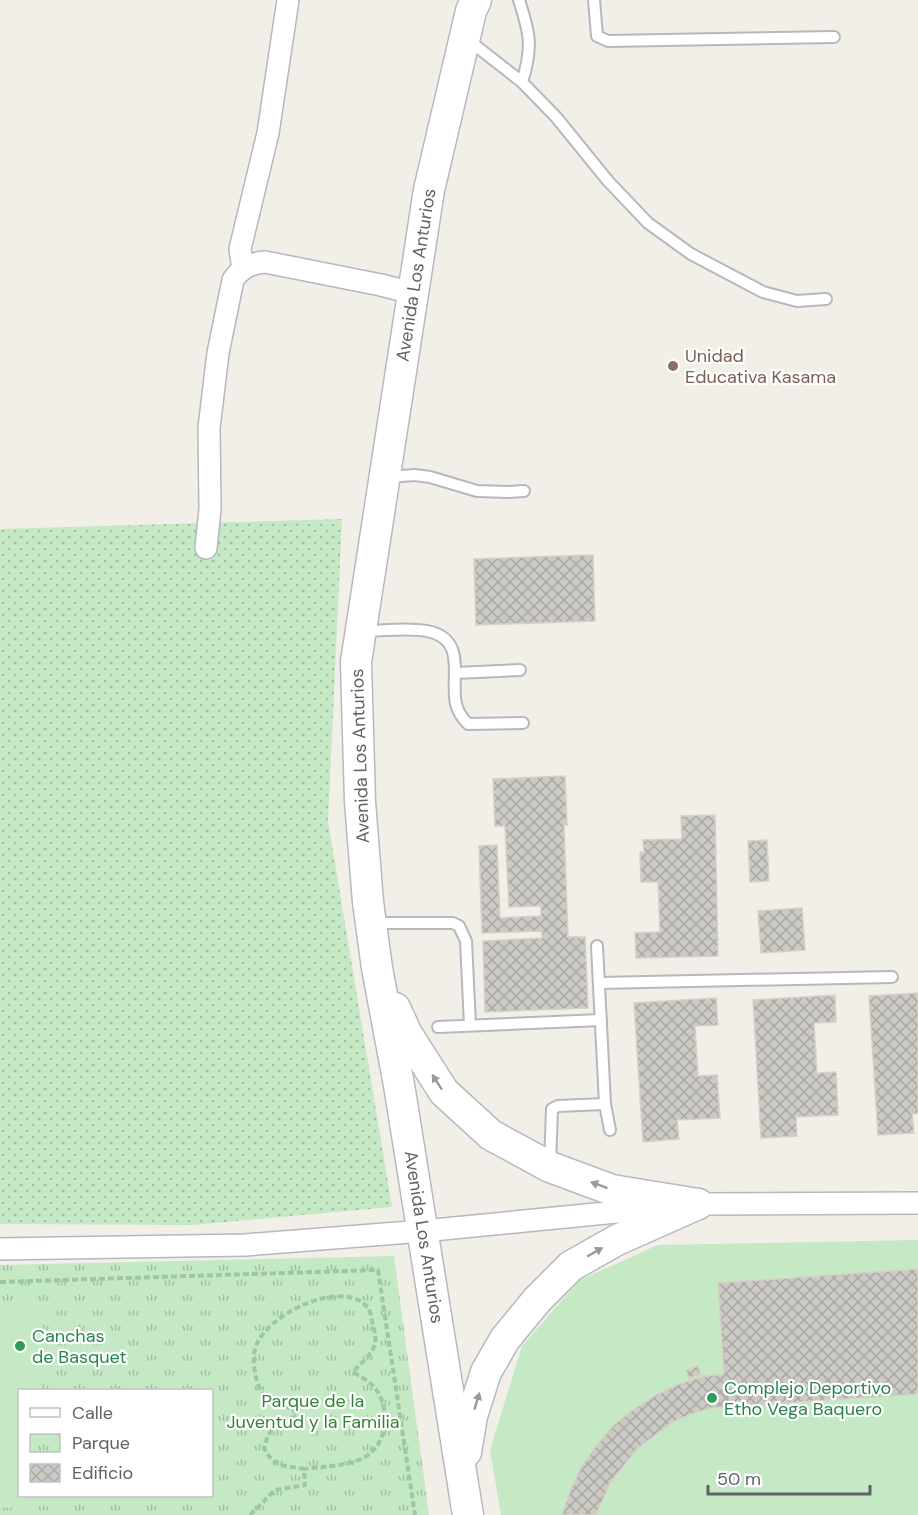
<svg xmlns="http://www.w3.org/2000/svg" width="918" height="1515" font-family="'DM Sans',sans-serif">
<defs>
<pattern id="grass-dots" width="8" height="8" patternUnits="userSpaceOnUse" patternTransform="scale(1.5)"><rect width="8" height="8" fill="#c5e8c5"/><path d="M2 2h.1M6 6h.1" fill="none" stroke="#a3c0a4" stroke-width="1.8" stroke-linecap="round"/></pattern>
<pattern id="park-tufts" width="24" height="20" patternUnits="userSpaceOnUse" patternTransform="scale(1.5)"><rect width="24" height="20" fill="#c5e8c5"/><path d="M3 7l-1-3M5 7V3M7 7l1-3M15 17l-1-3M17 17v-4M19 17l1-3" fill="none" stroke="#a3c0a4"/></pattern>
<pattern id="building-cross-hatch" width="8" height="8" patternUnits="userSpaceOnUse" patternTransform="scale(1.5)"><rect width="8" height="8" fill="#cccac5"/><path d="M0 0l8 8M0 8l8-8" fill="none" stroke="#a9a8a4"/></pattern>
</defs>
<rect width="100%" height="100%" fill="#f1efe8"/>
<!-- grass -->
<polygon fill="url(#grass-dots)" points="342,519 328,821 392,1207 193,1225 0,1224 0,529"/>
<!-- park -->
<path fill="url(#park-tufts)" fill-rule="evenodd" d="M394,1256L429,1515H0V1265ZM20,1390H212V1496H20Z"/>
<!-- pitch -->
<g fill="#c5e8c5">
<polygon points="918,1240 918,1515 501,1515 490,1450 522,1346 580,1280 658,1245"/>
<polygon points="0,1301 39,1301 41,1390 0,1392"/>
<polygon points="19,1408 20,1496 44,1496 44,1506 0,1508 0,1409"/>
</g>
<!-- building -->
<g fill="url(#building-cross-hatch)" stroke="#d6d1c6" stroke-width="1.5">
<polygon points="593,555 595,621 476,625 474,559"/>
<polygon points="565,776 567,825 564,825 568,937 585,937 588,1008 485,1012 483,941 542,938 542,931 482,933 479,846 497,845 500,918 541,916 541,906 509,907 505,826 495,826 493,779"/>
<polygon points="715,815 718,956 636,958 635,933 660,932 658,882 641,882 640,852 644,852 643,840 682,839 681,816"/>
<polygon points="767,840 769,881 750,882 748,841"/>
<polygon points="802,908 805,950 761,953 758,911"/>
<polygon points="918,993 918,1113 912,1114 914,1133 878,1135 869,996"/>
<polygon points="835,995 836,1022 814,1023 817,1073 836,1072 838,1115 796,1117 797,1136 761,1138 753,1000"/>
<polygon points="716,998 718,1025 695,1026 698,1076 717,1075 720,1118 677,1120 679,1139 643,1142 634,1003"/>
<polygon points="918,1269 918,1394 711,1408 691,1414 671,1423 637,1449 610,1483 596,1515 562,1515 571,1489 582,1466 597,1445 614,1425 634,1409 656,1395 679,1384 705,1376 724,1374 718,1283"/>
<polygon points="698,1366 701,1375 689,1378 686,1370"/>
</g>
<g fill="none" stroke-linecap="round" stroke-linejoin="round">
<!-- lane casing -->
<g stroke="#b5b8bc" stroke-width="14">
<g id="lane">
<path d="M519,0C530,34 533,47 522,82"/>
<polyline points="594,0 597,36 608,41 834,37"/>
<polyline points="467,39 522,82 556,117 608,181 648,223 691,254 763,292 797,301 826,299"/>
<polyline points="386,477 415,475 430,477 477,491 508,492 524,491"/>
<path d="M362,631C383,631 407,627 427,631C468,639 450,678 456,704C458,712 462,718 468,724L523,723"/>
<polyline points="456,673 520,670"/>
<polyline points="372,923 453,923 459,926 466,941 470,1025"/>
<polyline points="597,946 605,1104 610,1130"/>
<polyline points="599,983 892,977"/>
<polyline points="438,1027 601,1020"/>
<polyline points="550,1164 552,1109 558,1106 605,1104"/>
</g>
</g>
<!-- street casing -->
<g stroke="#b5b8bc" stroke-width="24">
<g id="street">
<polyline points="243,269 240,249 268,133 288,0"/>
<path d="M206,548L210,509L209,428L218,353L233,280C241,268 251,263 265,262L381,285L413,293"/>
<polyline points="0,1249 245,1245 423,1231 698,1204 918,1203"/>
</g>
</g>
<!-- secondary casing -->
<g stroke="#b6babf" stroke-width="33">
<g id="secondary">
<polyline points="395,1008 407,1034 444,1092 491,1135 550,1167 612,1190 698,1204"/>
<polyline points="466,1452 472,1416 486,1372 505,1339 537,1300 571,1266 617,1240 698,1204"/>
<polyline points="468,1515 399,1085 377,968 368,902 360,802 356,662 429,190 471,11 476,0"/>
</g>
</g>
<!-- path -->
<g stroke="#9cc7a9" stroke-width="4" stroke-dasharray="6 3" stroke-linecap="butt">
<polyline points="0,1282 378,1270 415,1515"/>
<path d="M250,1515L275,1490L305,1485L304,1469C284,1465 274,1468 264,1448C269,1428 276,1423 295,1417L294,1409C270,1403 259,1398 255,1372C254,1365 253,1357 255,1349C263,1316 343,1276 368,1308C371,1312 372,1321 373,1326C376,1334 377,1345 371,1352C367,1359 358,1366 353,1372C359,1376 367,1380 372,1385C392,1405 389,1445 363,1458C344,1467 324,1466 304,1469"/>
</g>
<!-- lane -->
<use href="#lane" stroke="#fff" stroke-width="10"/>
<!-- street -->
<use href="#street" stroke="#fff" stroke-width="21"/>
<!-- secondary -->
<use href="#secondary" stroke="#fff" stroke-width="30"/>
</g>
<!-- one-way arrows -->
<defs><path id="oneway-solid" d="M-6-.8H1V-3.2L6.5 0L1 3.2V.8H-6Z" transform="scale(1.5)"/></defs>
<g fill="#979a9d">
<use href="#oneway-solid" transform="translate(437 1082) rotate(-123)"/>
<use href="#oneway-solid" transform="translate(599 1185) rotate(-160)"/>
<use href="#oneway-solid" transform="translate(595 1252) rotate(-30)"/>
<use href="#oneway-solid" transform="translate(477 1401) rotate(-73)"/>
</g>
<!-- markers -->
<circle fill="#8d6e63" stroke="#fff" stroke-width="2" cx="673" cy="366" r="6"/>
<g fill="#2e9e5b" stroke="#fff" stroke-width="2">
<circle cx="20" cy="1346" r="6"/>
<circle cx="712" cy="1398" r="6"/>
</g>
<g text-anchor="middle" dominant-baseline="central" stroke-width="4.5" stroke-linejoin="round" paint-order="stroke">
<!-- street labels -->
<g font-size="18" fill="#5f6368" stroke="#fff">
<text transform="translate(416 275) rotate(-81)">Avenida Los Anturios</text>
<text transform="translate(360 756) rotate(-92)">Avenida Los Anturios</text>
<text transform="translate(424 1237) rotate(81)">Avenida Los Anturios</text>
</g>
<!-- education labels -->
<g font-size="18" fill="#785e54" stroke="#fff" text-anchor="start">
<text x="685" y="356">Unidad<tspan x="685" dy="21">Educativa Kasama</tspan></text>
</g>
<!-- leisure labels -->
<g font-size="18" fill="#27864d" stroke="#fff" text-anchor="start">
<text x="32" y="1336">Canchas<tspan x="32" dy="21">de Basquet</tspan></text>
<text x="724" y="1388">Complejo Deportivo<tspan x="724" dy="21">Etho Vega Baquero</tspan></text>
</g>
<!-- park labels -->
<g font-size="18" fill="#348238" stroke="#fff">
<text x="313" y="1401">Parque de la<tspan x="313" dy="21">Juventud y la Familia</tspan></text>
</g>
</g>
<!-- legend -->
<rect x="18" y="1389" width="195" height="108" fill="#ffffff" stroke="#bfc1c3" stroke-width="1.5"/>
<rect x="30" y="1408" width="30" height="9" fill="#ffffff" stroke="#bfc1c3" stroke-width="1.5"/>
<text x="72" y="1419" font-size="18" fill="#5f6368">Calle</text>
<rect x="30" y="1434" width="30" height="18" fill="url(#park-tufts)" stroke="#bfc1c3" stroke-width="1.5"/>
<text x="72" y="1449" font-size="18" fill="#5f6368">Parque</text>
<rect x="30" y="1464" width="30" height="18" fill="url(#building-cross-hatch)" stroke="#bfc1c3" stroke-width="1.5"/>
<text x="72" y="1479" font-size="18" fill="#5f6368">Edificio</text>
<!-- scale -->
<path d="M708 1485v9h162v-9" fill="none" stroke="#5f6368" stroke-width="3"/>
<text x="717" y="1485" font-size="18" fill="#5f6368" stroke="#ffffff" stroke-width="4.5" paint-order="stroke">50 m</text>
</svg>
